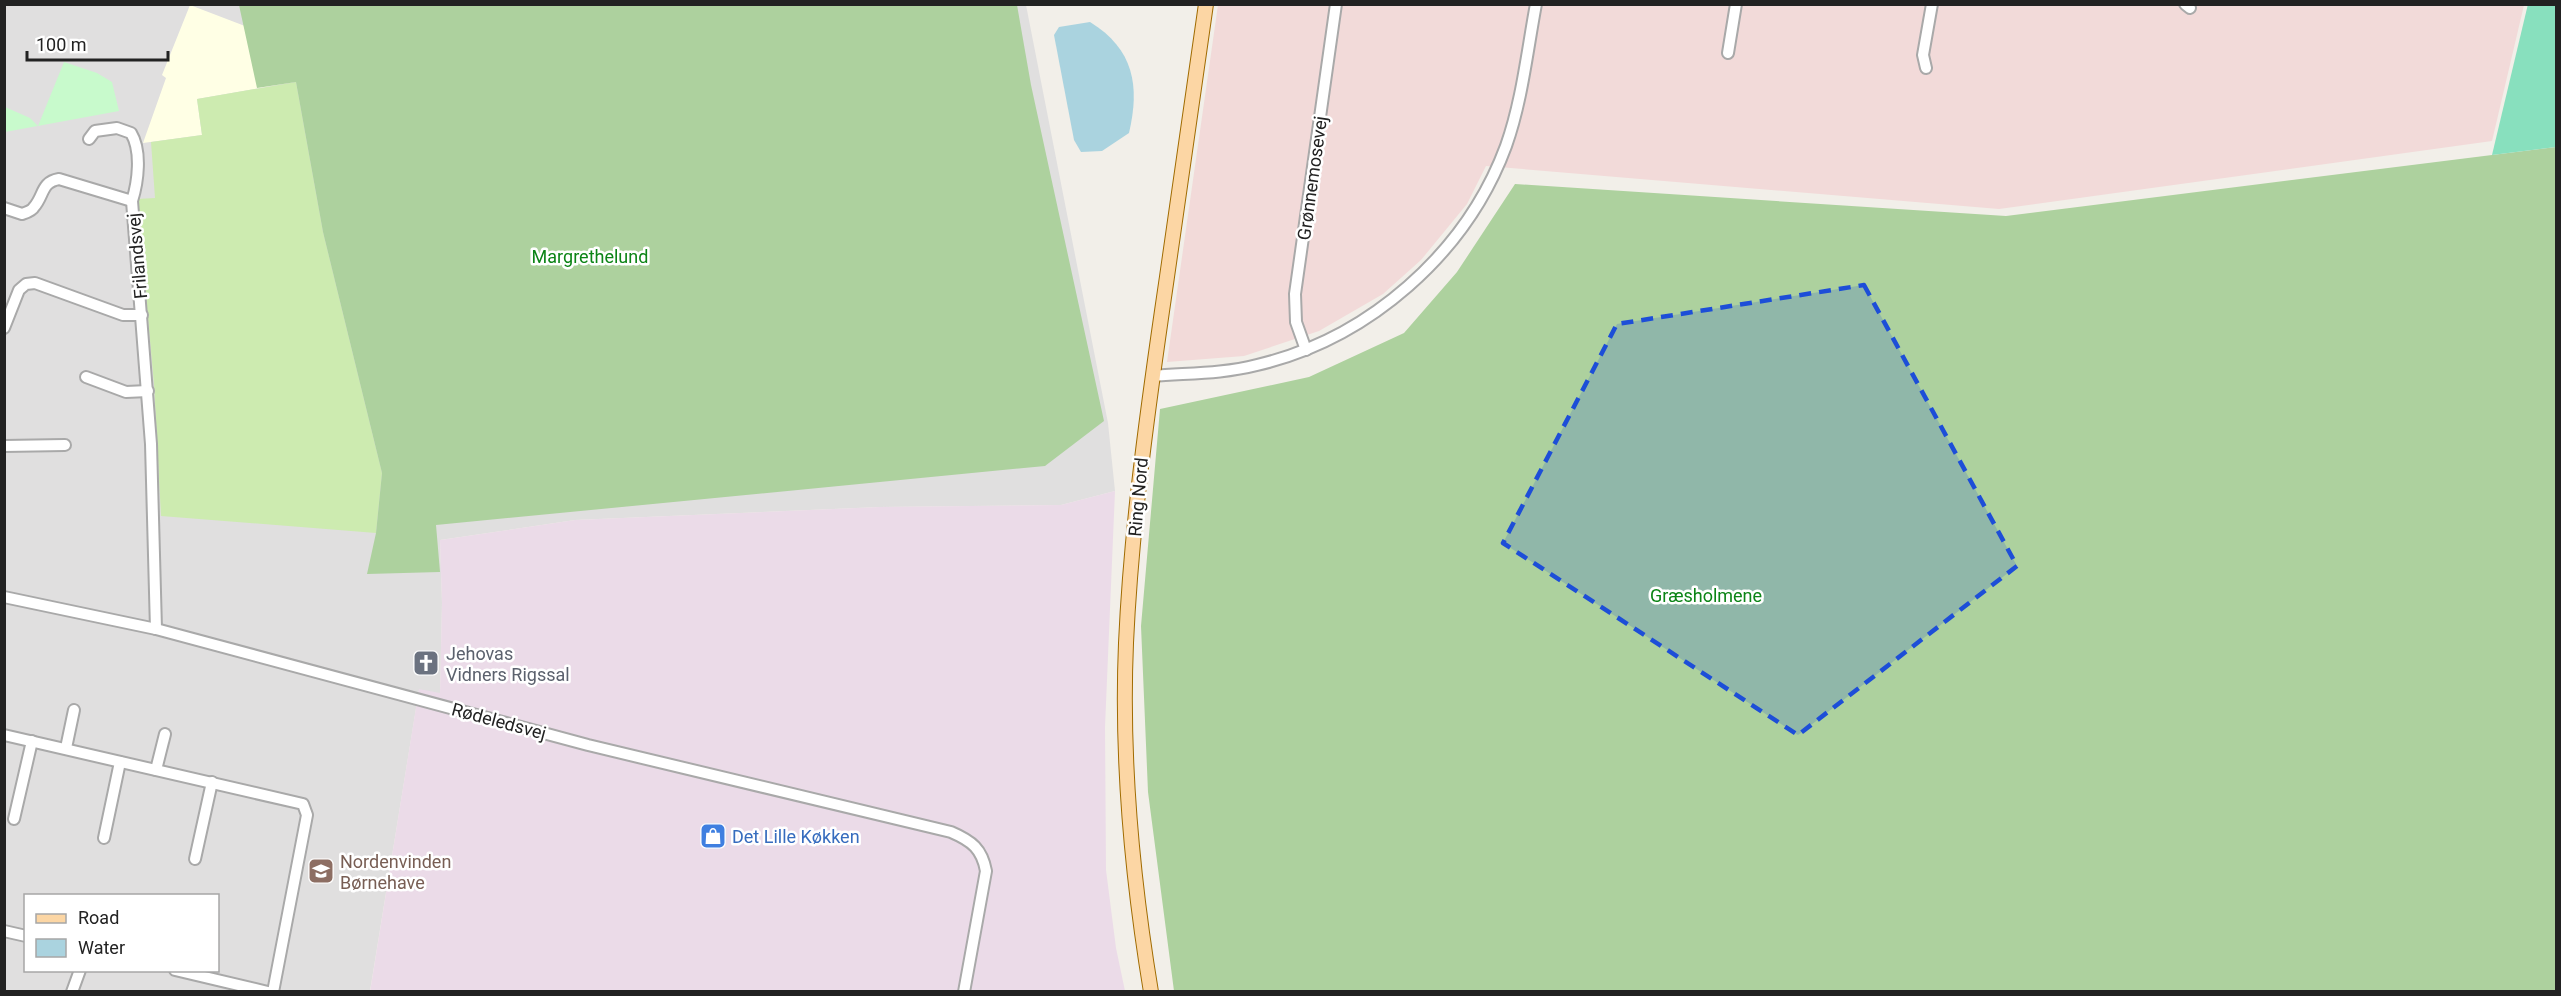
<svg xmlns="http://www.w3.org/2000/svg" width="2561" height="996" font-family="Roboto,sans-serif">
<rect width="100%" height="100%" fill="#f2efe9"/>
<!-- residential -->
<path fill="#e0dfdf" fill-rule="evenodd" d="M5,5H1026L1108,423L1115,491L1061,505L880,507L575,520L440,540L442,603L440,694L419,690L370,991L5,992ZM26,896H218V970H26Z"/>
<!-- commercial -->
<polygon fill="#f2dad9" points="1218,5 2524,5 2492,141 1999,209 1486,166 1467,204 1421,260 1383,294 1319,331 1244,356 1167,362"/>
<!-- industrial -->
<polygon fill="#ebdbe8" points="1115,491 1105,727 1106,870 1116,948 1125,991 370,992 419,689 440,693 442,603 440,540 575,520 880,507 1061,505"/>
<!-- education -->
<polygon fill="#ffffe5" points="190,5 287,42 294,82 197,99 202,135 143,143 166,78 162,75"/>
<!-- grass -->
<polygon fill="#cdebb0" points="296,82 323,232 382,473 376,533 161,516 154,384 137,199 155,198 151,142 202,135 197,99"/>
<!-- forest -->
<g fill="#add19e">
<polygon points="239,5 1017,5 1031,85 1104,421 1045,466 436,525 440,572 367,574 376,533 382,473 323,232 296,82 257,88"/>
<polygon points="2556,147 2556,991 1174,991 1148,792 1141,626 1160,409 1309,377 1404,333 1457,272 1515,184 2006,216"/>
</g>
<!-- park -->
<polygon fill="#c8facc" points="64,62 97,73 112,82 119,111 5,132 5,107 30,118 38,126"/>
<!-- pitch -->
<polygon fill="#88e0be" points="2528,4 2556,5 2556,147 2492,155"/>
<!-- water -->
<path fill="#aad3df" d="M1090,22C1134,49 1140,86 1129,133L1102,151L1081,152L1074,140L1054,35L1059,27Z"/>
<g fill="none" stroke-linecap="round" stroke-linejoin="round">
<!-- minor casing -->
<g stroke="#a9a9a9" stroke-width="14">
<g id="minor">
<polyline points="2185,4 2190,8"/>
<polyline points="1728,53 1736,4"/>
<polyline points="1926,68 1923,55 1932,4"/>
<path d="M89,139L95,131L117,128L131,133C142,151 138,182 132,201L151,444L156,629"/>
<path d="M4,208L22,214C25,213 32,211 34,207C44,196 41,182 59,179L132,201"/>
<polyline points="4,328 19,290 26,284 35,283 123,315 142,315"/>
<polyline points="1306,350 1296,322 1295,294 1336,4"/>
<path d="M1153,376C1188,373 1222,374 1257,365C1368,339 1466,254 1506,146C1522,101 1527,52 1536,4"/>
<polyline points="86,377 126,392 148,391"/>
<polyline points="4,446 65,445"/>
<path d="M4,597L156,629L588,745L951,832C972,841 982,849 986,871L964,992"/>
<polyline points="4,735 303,804 307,815 273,992"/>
<polyline points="66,748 74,710"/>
<polyline points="156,770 165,734"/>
<polyline points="14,819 32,741"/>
<polyline points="104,838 120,762"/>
<polyline points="195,859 212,782"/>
<polyline points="4,931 26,936"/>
<polyline points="175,970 268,992"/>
<polyline points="72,992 80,970"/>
</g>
</g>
<!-- major casing -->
<g stroke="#a06b00" stroke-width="16">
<path id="major" d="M1151,992C1132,877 1121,760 1126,643C1131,532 1146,422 1162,311C1177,209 1191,107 1206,4"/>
</g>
<!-- minor -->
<use href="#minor" stroke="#fff" stroke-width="10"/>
<!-- major -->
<use href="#major" stroke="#fcd6a4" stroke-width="14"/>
</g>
<!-- marked area -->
<path fill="#1d4ed8" fill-opacity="0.2" stroke="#1d4ed8" stroke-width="4.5" stroke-dasharray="12 8" stroke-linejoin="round" d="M1864,285L2017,566L1798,735L1503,543L1617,324Z"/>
<!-- icons -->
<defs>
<g id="church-square" transform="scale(1.35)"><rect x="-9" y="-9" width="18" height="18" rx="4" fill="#6b7280" stroke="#fff"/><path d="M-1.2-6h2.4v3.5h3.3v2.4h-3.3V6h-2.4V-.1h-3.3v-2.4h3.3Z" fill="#fff"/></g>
<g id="shop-square" transform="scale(1.35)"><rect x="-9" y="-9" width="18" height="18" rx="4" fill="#3f7fe0" stroke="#fff"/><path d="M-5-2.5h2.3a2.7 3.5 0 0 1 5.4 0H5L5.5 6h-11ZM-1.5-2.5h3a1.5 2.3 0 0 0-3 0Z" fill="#fff"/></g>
<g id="school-square" transform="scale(1.35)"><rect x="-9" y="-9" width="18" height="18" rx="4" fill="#8d6e63" stroke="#fff"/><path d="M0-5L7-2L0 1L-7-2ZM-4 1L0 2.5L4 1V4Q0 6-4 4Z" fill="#fff"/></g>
</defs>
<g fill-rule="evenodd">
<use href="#church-square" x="426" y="663"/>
<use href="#shop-square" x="713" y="836"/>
<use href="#school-square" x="321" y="871"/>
</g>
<g text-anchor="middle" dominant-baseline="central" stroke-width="5" stroke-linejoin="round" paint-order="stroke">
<!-- street labels -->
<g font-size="18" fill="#222" stroke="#fff">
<text transform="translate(1312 178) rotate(-82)">Grønnemosevej</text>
<text transform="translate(137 256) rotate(-95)">Frilandsvej</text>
<text transform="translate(1138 497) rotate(-85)">Ring Nord</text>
<text transform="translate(499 721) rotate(15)">Rødeledsvej</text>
</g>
<!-- park labels -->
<g font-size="18" fill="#0c8416" stroke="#fff">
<text x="590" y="256">Margrethelund</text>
<text x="1706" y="595">Græsholmene</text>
</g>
<!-- worship labels -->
<g font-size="18" fill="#5b616d" stroke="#fff" text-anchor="start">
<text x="446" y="653">Jehovas<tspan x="446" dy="21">Vidners Rigssal</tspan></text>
</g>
<!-- shop labels -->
<g font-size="18" fill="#366cbe" stroke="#fff" text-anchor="start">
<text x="732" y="836">Det Lille Køkken</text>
</g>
<!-- education labels -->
<g font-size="18" fill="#785e54" stroke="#fff" text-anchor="start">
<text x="340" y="861">Nordenvinden<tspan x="340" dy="21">Børnehave</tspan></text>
</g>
</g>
<!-- border -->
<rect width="2561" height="996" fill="none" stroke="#222222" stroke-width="12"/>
<!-- legend -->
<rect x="24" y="894" width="195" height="78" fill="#ffffff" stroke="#a7a7a7" stroke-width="1.5"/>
<rect x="36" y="914" width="30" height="9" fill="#fcd6a4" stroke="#a7a7a7" stroke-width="1.5"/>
<text x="78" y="924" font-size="18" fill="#222222">Road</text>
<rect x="36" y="939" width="30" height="18" fill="#aad3df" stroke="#a7a7a7" stroke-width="1.5"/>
<text x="78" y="954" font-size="18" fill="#222222">Water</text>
<!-- scale -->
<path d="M27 51v9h141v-9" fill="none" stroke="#222222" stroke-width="3"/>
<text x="36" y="51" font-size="18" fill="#222222" stroke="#ffffff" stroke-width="4.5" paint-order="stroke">100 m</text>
</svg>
